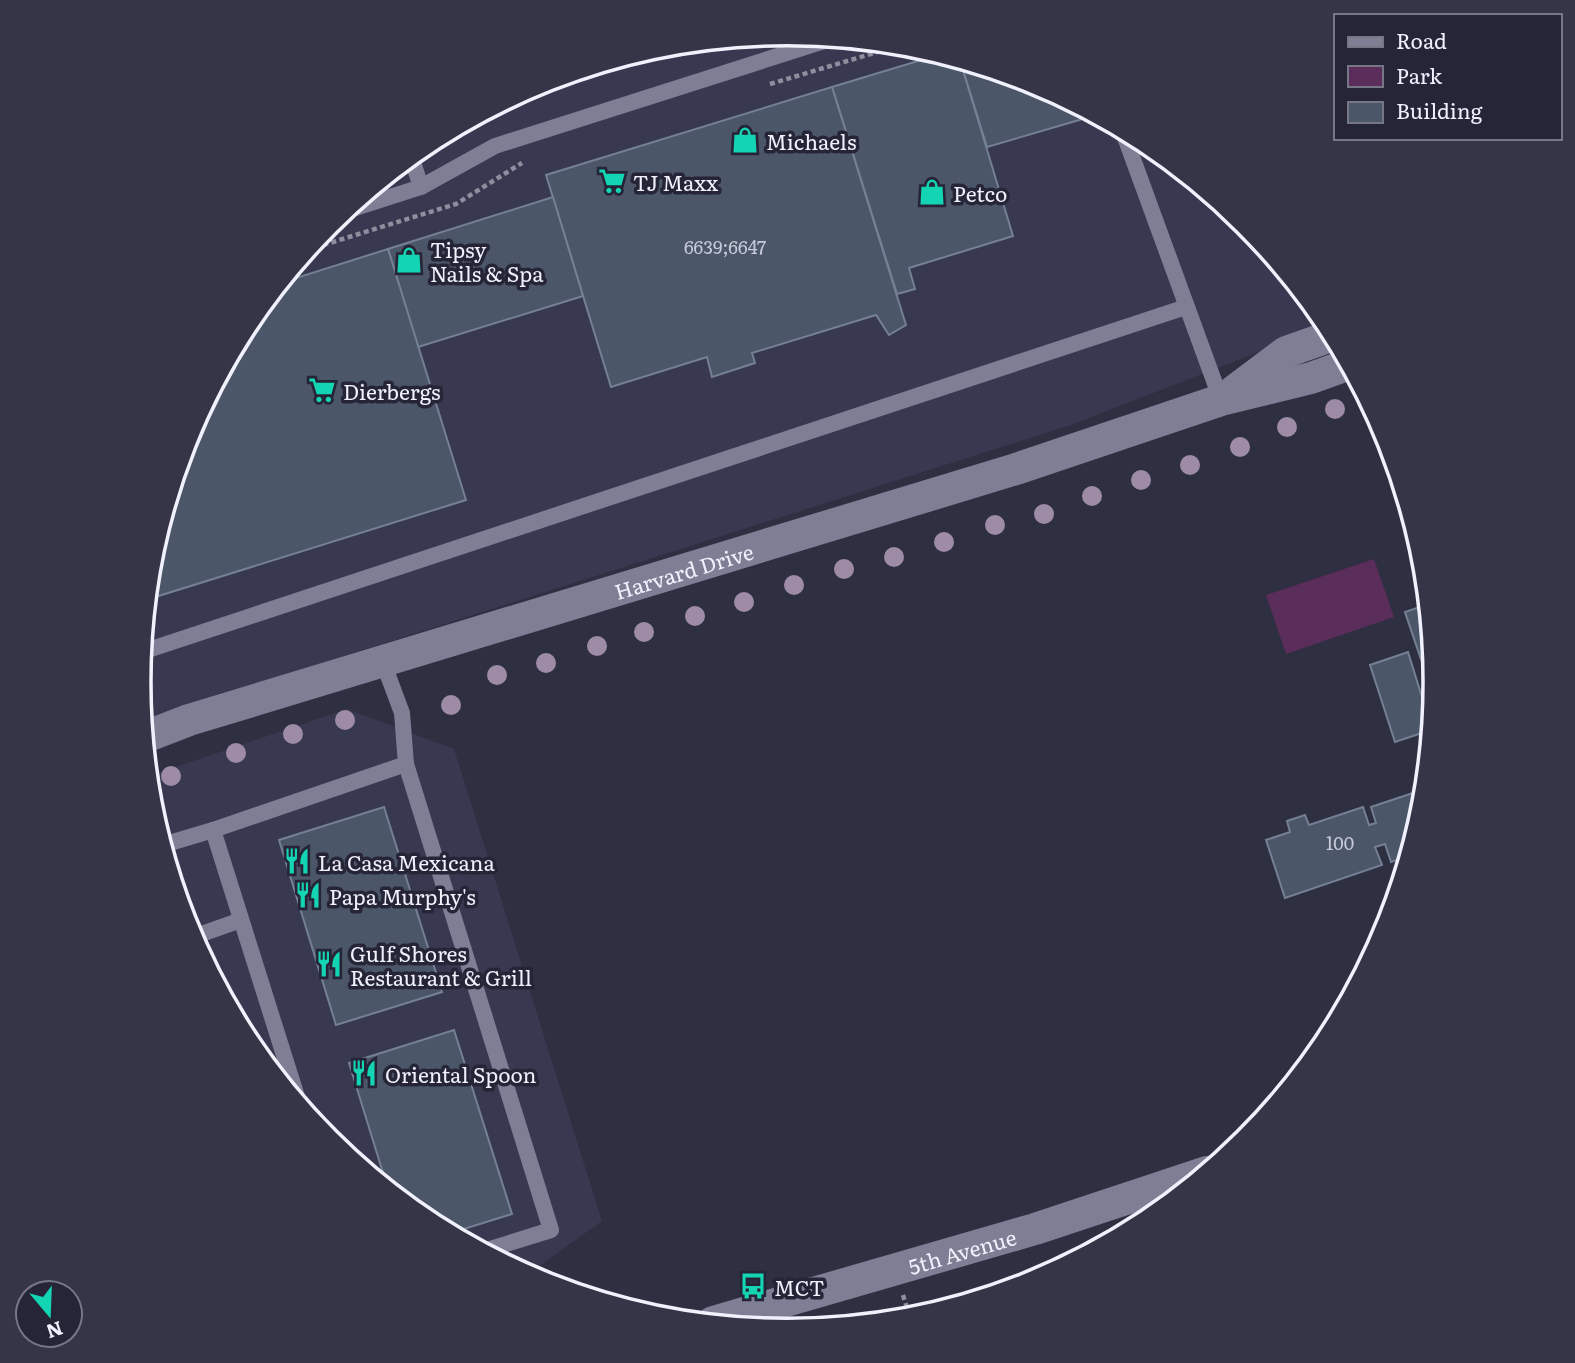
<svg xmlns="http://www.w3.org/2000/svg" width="1575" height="1363" font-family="Literata,serif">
<rect width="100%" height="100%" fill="#2f2f42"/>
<!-- built -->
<g fill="#383851">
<polygon points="788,33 914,46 1036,83 1148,143 1246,223 1328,325 1071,425 143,720 139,681 152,555 189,433 249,321 329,223 428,142 540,82 661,46"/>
<polygon points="347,709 454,749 602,1221 528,1274 427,1220 329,1140 248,1041 188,929 152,808 149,776"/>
</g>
<!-- green -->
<polygon fill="#5a2d5b" points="1374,559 1394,617 1286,654 1266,595"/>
<!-- building -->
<g fill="#4b5668" stroke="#748093" stroke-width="2">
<polygon points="941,54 960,60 1013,236 909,268 915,289 897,294 832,87"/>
<polygon points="960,60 1036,83 1083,108 1086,118 987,147"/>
<polygon points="832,87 906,325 889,335 876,315 752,353 755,363 712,377 707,357 611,387 546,175"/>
<polygon points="553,197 583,296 418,347 388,249"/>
<polygon points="388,249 466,500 149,599 153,609 146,611 152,555 189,433 249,321 280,283"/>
<polygon points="1428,604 1436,682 1434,698 1405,612"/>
<polygon points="1408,652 1431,726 1431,730 1395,742 1370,665"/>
<polygon points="1425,789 1423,808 1409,856 1391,862 1385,844 1375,847 1382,865 1285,898 1266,840 1290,832 1287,821 1305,815 1309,825 1363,807 1369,825 1376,823 1371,807"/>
<polygon points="384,807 442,992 336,1025 279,840"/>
<polygon points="454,1030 512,1214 451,1233 427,1220 388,1189 349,1063"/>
</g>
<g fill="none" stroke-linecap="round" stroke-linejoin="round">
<!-- path -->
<g stroke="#8e8f9e" stroke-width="4.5" stroke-dasharray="5 3.5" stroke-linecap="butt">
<polyline points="770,84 901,45"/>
<polyline points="307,250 456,204 522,163"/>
<polyline points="903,1295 910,1318"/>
</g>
<!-- lane -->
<g stroke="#7e7f95" stroke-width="16">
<polyline points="1122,129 1221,400"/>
<polyline points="411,156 421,187 495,146 834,38"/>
<polyline points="343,212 421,187"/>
<polyline points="142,652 1186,307"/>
<polyline points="383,662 402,713 406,764 551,1230 484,1251"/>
<polyline points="163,845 213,830"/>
<polyline points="193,937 241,920"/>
<polyline points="299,1103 213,830 406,764"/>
</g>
<!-- street -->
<g stroke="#7e7f95" stroke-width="32">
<polyline points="1234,391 1286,352 1334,335"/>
<path id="s1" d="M145,737L189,720L1016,469L1221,400L1311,378L1350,364"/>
<path id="s2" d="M713,1322L1035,1229L1207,1172"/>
</g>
</g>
<!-- trees -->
<g fill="#9e8ba6">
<circle cx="1335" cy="409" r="10"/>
<circle cx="1287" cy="427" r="10"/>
<circle cx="1240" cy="447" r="10"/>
<circle cx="1190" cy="465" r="10"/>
<circle cx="1141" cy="480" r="10"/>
<circle cx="1092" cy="496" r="10"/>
<circle cx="1044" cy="514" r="10"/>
<circle cx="995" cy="525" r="10"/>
<circle cx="944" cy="542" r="10"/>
<circle cx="894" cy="557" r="10"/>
<circle cx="844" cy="569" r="10"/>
<circle cx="794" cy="585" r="10"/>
<circle cx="744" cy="602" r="10"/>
<circle cx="695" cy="616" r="10"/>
<circle cx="644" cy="632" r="10"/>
<circle cx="597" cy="646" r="10"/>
<circle cx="546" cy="663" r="10"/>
<circle cx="497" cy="675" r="10"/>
<circle cx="451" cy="705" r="10"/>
<circle cx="345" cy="720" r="10"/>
<circle cx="293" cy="734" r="10"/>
<circle cx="236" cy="753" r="10"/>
<circle cx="171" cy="776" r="10"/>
</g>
<!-- icons -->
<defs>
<g id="shop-bare" transform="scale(2.1)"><path d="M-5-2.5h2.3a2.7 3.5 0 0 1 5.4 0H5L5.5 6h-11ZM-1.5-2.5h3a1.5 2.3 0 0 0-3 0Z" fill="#13d5b3" stroke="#252537" stroke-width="2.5" paint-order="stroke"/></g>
<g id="supermarket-bare" transform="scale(2.1)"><path d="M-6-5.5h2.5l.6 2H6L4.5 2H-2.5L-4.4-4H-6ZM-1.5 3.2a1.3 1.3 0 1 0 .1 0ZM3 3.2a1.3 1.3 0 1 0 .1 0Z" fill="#13d5b3" stroke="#252537" stroke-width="2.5" paint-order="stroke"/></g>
<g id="restaurant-bare" transform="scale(2.1)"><path d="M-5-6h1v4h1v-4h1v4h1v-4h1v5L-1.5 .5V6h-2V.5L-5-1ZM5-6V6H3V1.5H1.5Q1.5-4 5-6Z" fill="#13d5b3" stroke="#252537" stroke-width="2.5" paint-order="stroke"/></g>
<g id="bus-bare" transform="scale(2.1)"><path d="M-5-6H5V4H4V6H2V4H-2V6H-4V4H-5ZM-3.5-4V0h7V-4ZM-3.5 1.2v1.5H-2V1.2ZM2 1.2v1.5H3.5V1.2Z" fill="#13d5b3" stroke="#252537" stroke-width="2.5" paint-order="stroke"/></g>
</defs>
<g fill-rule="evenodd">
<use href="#shop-bare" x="745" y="140"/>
<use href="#supermarket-bare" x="612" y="181"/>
<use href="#shop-bare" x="932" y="192"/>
<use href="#shop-bare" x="409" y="260"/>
<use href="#supermarket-bare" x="322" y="390"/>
<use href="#restaurant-bare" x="297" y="861"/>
<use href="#restaurant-bare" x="308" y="895"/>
<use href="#restaurant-bare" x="329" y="964"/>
<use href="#restaurant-bare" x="364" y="1073"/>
<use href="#bus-bare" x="753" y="1286"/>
</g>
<g text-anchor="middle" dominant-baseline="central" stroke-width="7" stroke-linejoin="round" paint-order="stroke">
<!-- number labels -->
<g font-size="18" fill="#c7cad8">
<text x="725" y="246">6639;6647</text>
<text x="1340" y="842">100</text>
</g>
<!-- poi labels -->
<g font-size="21" fill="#f0f1fd" stroke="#252537" text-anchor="start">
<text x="766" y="140">Michaels</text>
<text x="633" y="181">TJ Maxx</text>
<text x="953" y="192">Petco</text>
<text x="430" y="248">Tipsy<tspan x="430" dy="24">Nails &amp; Spa</tspan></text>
<text x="343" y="390">Dierbergs</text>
<text x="318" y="861">La Casa Mexicana</text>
<text x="329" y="895">Papa Murphy's</text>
<text x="350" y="952">Gulf Shores<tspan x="350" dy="24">Restaurant &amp; Grill</tspan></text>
<text x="385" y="1073">Oriental Spoon</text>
<text x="774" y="1286">MCT</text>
</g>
<!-- street labels -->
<g font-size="21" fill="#f0f1fd" stroke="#252537">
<text stroke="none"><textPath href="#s1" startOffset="564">Harvard Drive</textPath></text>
<text stroke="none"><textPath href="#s2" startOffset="259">5th Avenue</textPath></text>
</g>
</g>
<!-- crop -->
<path d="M0 0H1575V1363H0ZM151 682a636 636 0 1 1 1272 0a636 636 0 1 1-1272 0Z" fill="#353547" fill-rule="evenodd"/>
<path fill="none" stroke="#f0f1fd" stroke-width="3.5" d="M151 682a636 636 0 1 1 1272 0a636 636 0 1 1-1272 0Z"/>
<!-- legend -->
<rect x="1334" y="14" width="228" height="126" fill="#252537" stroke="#767786" stroke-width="2"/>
<rect x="1348" y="37" width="35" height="10" fill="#7e7f95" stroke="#767786" stroke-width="2"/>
<text x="1396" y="49" font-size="21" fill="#f0f1fd">Road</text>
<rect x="1348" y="66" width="35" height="21" fill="#5a2d5b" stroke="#767786" stroke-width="2"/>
<text x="1396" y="84" font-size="21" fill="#f0f1fd">Park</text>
<rect x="1348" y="102" width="35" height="21" fill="#4b5668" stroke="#767786" stroke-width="2"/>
<text x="1396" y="119" font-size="21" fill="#f0f1fd">Building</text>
<!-- north arrow -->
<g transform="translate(49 1314) rotate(161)"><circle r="33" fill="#252537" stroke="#767786" stroke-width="2"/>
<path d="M0-5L12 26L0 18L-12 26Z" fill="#13d5b3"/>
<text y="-10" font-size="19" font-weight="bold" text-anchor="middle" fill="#f0f1fd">N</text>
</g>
</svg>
